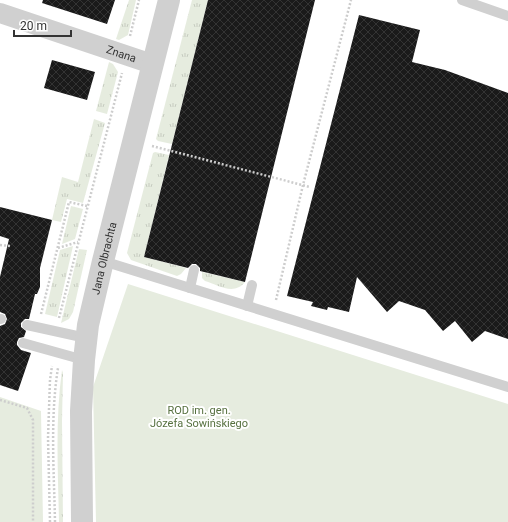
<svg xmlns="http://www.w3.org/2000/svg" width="508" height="522" font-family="Roboto,sans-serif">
<defs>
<pattern id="grass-tufts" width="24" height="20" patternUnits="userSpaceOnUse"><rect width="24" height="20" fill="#e6ecdf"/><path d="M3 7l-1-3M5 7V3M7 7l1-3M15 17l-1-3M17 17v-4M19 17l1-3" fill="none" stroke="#c6cbc0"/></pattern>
<pattern id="building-cross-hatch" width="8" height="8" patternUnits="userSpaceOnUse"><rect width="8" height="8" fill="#1a1a1a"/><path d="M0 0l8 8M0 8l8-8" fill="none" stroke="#333"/></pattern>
</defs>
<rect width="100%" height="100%" fill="#fff"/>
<!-- grass -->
<g fill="url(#grass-tufts)">
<polygon points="129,0 136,0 128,35 119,40 116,39"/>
<polygon points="192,0 208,0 172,144 158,141 156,139"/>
<polygon points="109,62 113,64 118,72 107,114 96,111"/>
<polygon points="94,119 105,123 83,203 67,199 61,222 52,220 62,177 78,182"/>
<polygon points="155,152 169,155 144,257 186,268 181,274 177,276 131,260 127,253 153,153"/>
<polygon points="71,206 83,209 75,239 62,244"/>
<polygon points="73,246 57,317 45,314 60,250"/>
<polygon points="79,249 87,250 73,312 69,319 61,323"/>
<path d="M202,272L245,282C234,296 218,285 205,281L202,278Z"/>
<path d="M62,370L63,373L62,421L63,522H59C58,471 55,420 62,370Z"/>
</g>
<!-- garden -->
<g fill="#e6ecdf">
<polygon points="128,284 508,404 508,522 96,522 93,387"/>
<polygon points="0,397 41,411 43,522 0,522"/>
</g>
<!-- building -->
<g fill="url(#building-cross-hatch)">
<polygon points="43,0 115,0 107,24 42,3"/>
<polygon points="208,0 315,0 245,282 200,271 200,268 196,264 192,264 188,268 144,257"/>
<polygon points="359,15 420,30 412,62 445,70 508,93 508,339 485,331 472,342 455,321 443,331 425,310 399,301 387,312 357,277 349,312 328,307 327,310 311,306 313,302 287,296"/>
<polygon points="52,60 95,72 87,100 44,88"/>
<polygon points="0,207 52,220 40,268 40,287 37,294 35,294 29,319 25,319 21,323 21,327 26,331 24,337 19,338 17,342 17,345 21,350 31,353 18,391 0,385 0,326 5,324 7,319 5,314 0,312 0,277 9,239 0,236"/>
</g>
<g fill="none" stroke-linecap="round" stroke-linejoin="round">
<!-- path -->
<g stroke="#cdcdcd" stroke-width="2.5" stroke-dasharray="2 2" stroke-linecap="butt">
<polyline points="130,36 139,0"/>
<polyline points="152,146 310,187"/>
<polyline points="0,245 10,246"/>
<polyline points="58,248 78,242"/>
<polyline points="276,300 303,185 351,0"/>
<polyline points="41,314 69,202 87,206"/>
<polyline points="59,318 122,73"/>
<polyline points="0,400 27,408 33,420 33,522"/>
<polyline points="50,522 48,438 50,380 52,366"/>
<path d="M55,522C54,471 50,418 58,368"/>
</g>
<!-- service -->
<g stroke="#d0d0d0" stroke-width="10">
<polyline points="462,0 508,16"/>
<polyline points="103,261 508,387"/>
<polyline points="190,288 194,270"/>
<polyline points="247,306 252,285"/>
<polyline points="0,319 1,319"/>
<polyline points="27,325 86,338"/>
<polyline points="23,343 84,360"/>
</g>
<!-- minor -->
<path stroke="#d0d0d0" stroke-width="20" id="s1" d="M0,13L152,64"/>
<!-- tertiary -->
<path stroke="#d0d0d0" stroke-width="22" id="s2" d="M82,522L81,411L84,360L88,325L103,261L169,0"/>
</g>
<g text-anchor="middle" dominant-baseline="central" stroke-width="4" stroke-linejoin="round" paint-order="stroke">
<!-- street labels -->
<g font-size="11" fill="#333" stroke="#fff">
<text stroke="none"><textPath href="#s1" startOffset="128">Znana</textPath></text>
<text stroke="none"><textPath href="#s2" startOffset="266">Jana Olbrachta</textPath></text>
</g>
<!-- park labels -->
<g font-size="11" fill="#56703f" stroke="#fff">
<text x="199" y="410">ROD im. gen.<tspan x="199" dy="13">Józefa Sowińskiego</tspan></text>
</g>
</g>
<!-- scale -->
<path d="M14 30v6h57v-6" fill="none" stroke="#333333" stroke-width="2"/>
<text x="20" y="30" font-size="12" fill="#333333" stroke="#ffffff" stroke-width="3" paint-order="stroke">20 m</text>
</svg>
